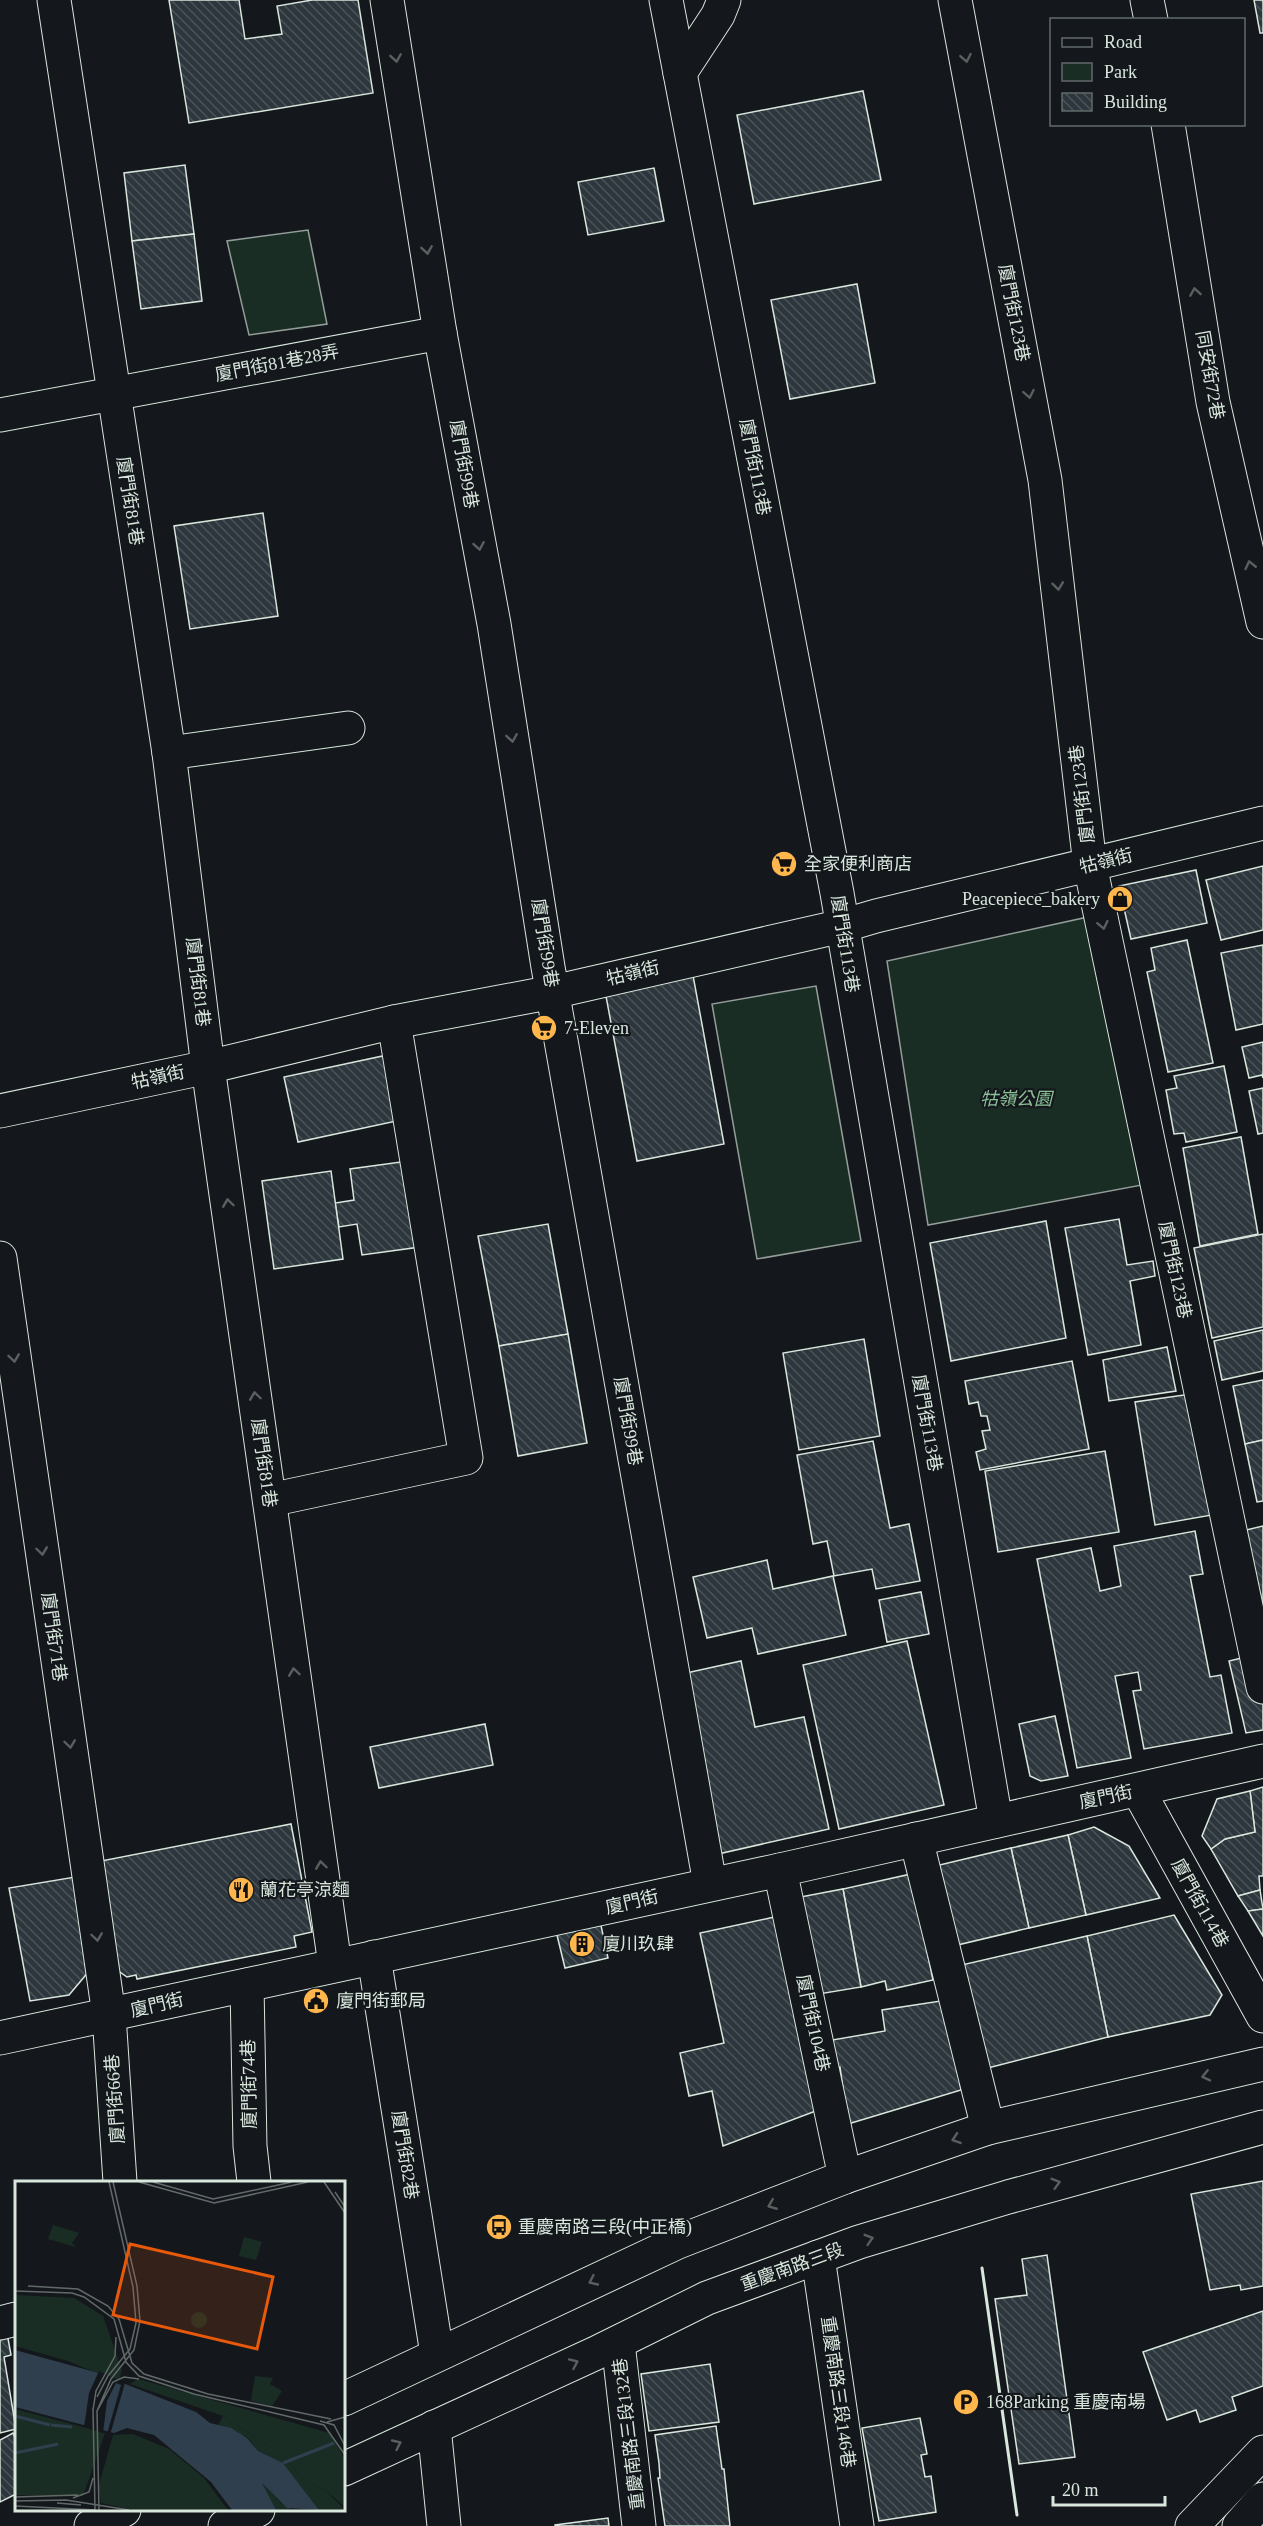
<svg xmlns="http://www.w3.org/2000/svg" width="1263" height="2526" font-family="'Times New Roman','Noto Sans TC',serif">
<defs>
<pattern id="building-back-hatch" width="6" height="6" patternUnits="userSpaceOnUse" patternTransform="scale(1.5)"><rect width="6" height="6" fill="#2c363c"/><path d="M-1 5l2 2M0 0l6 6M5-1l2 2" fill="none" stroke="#4a5358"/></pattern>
</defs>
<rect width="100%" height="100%" fill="#14181c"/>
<!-- green -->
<g fill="#1a2d24" stroke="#939e99" stroke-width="1.5">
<polygon points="308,230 327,324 249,335 227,241"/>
<polygon points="1088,917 1142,1185 928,1225 887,961"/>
<polygon points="816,986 861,1241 757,1259 712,1004"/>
</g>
<!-- building -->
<g fill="url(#building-back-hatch)" stroke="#d8e6dc" stroke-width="1.5">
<polygon points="169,0 239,0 245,39 282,34 277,6 312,0 358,0 373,93 189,123"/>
<polygon points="1254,0 1263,0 1263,33 1260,33"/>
<polygon points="863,91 881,180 754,204 737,115"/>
<polygon points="185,165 194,234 132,241 124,173"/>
<polygon points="654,168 664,221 588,235 578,182"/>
<polygon points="194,234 202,301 141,309 132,241"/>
<polygon points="857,284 875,383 790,399 771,300"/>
<polygon points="263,513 278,616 190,629 174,526"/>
<polygon points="1263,866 1263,930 1221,940 1206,880"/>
<polygon points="1196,870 1207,923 1131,939 1119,886"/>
<polygon points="1187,940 1213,1063 1168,1072 1147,972 1155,970 1151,948"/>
<polygon points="1263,945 1263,1024 1236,1030 1221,953"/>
<polygon points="690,959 724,1144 637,1161 602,975"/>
<polygon points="1263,1042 1263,1078 1262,1075 1249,1078 1242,1047"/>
<polygon points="392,1054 406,1119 298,1142 284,1077"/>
<polygon points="1224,1066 1237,1132 1186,1142 1184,1133 1174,1134 1166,1090 1177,1088 1174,1076"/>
<polygon points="1263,1088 1263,1133 1258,1134 1249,1091"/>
<polygon points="1241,1137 1258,1234 1200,1246 1183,1148"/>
<polygon points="408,1161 420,1247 362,1255 357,1224 339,1227 335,1203 354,1200 350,1169"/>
<polygon points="331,1171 343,1259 274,1269 262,1181"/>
<polygon points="1119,1219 1127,1265 1153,1261 1155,1276 1130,1281 1141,1345 1088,1355 1065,1228"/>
<polygon points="1046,1221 1066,1338 951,1361 930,1243"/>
<polygon points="548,1224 568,1334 499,1346 478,1236"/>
<polygon points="1263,1234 1263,1327 1212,1338 1194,1248"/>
<polygon points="1263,1330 1263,1371 1222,1380 1214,1341"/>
<polygon points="568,1334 587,1443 518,1456 499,1346"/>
<polygon points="864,1339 880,1436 799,1450 783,1353"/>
<polygon points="1167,1347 1176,1391 1109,1401 1103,1360"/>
<polygon points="1072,1361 1089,1449 980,1470 976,1452 986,1449 982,1431 990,1430 987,1416 981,1416 978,1402 969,1404 965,1381"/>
<polygon points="1263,1380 1263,1440 1245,1444 1233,1386"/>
<polygon points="1191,1394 1212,1515 1155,1525 1135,1402"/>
<polygon points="1263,1440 1263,1501 1257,1502 1245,1444"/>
<polygon points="873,1441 890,1528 909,1524 920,1581 876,1589 872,1569 834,1576 827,1541 813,1544 797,1455"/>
<polygon points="1105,1451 1119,1532 998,1552 985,1471"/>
<polygon points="1263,1526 1263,1612 1246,1530"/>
<polygon points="1195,1531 1203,1574 1190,1576 1210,1677 1221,1675 1232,1733 1144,1749 1133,1691 1141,1690 1138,1672 1115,1676 1131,1758 1077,1768 1037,1559 1091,1548 1100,1591 1121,1586 1114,1546"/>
<polygon points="767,1560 773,1589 833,1576 846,1635 758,1654 752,1628 707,1638 693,1577"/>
<polygon points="921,1592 929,1634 887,1642 879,1600"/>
<polygon points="907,1641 944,1805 839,1829 803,1665"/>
<polygon points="1258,1654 1263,1674 1263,1730 1246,1733 1229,1661"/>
<polygon points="741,1661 755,1727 804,1717 829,1829 718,1854 677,1675"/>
<polygon points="1055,1716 1068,1776 1041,1781 1030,1776 1019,1724"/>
<polygon points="485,1724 493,1765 379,1788 370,1747"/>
<polygon points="1263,1787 1263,1876 1259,1876 1260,1890 1238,1896 1211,1849 1225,1839 1255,1832 1250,1791"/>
<polygon points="1250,1791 1255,1832 1225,1839 1211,1849 1202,1836 1217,1799"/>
<polygon points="291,1824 312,1932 294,1936 296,1947 137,1979 136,1975 127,1977 117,1970 96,1862"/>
<polygon points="1094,1827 1129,1846 1160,1898 1086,1915 1068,1835"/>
<polygon points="1068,1835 1086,1915 1029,1928 1011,1848"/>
<polygon points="1011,1848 1029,1928 949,1947 931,1867"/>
<polygon points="911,1874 933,1980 887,1990 885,1981 861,1987 843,1889"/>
<polygon points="75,1877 90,1970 69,1995 30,2001 9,1888"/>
<polygon points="843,1889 861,1987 813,1995 795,1898"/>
<polygon points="1260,1890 1263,1909 1248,1911 1238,1896"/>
<polygon points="1263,1909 1263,1936 1248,1911"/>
<polygon points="1174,1915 1222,1995 1210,2015 1108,2037 1087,1936"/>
<polygon points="779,1916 821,2109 723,2146 712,2091 689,2096 680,2053 724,2043 700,1933"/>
<polygon points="600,1921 608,1958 565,1968 556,1931"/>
<polygon points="1087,1936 1108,2037 976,2071 953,1967"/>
<polygon points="947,2000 961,2090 848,2124 840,2067 837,2067 832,2040 885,2031 882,2010"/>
<polygon points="1263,2181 1263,2286 1241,2290 1240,2285 1210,2290 1191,2194"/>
<polygon points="1047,2255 1075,2457 1019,2464 995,2299 1027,2295 1022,2259"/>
<polygon points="1263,2311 1263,2386 1232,2397 1236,2410 1200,2422 1196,2410 1167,2420 1143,2352"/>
<polygon points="7,2333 11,2355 4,2357 16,2429 0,2433 0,2335"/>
<polygon points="710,2364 719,2422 649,2431 641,2374"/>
<polygon points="920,2418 927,2454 921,2455 925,2477 931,2476 936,2512 879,2521 862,2428"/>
<polygon points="716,2426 722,2469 724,2469 730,2526 665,2526 658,2478 660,2478 659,2463 655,2435"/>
<polygon points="13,2433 16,2440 16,2494 0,2502 0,2440"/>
<polygon points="608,2518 609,2526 555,2526 555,2525"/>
</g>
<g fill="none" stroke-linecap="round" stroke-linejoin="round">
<!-- minor casing -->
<g stroke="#d8e6dc" stroke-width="35">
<g id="minor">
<polyline points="54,0 169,753 208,1067 335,1965"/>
<polyline points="387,0 440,333 494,624 548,967 710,1884"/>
<polyline points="666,0 837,893 996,1821"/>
<polyline points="955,0 1045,480 1090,865 1263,1687"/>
<polyline points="1147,0 1151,20"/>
<polyline points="680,73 718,15 724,0"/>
<polyline points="1168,124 1213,402 1263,622"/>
<polyline points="0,415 440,333"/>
<polyline points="169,753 348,728"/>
<polyline points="0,1111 208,1067 394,1022 553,992 842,926 876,916 1263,823"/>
<polyline points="0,1258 109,2015 120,2182"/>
<polyline points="270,1500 466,1458 394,1022"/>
<polyline points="1138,1790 1263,2016"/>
<polyline points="916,1839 988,2128"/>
<polyline points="780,1870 845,2177"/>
<polyline points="374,1957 437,2354"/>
<polyline points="247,1985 250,2146 254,2182"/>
<polyline points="0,2038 780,1870 1263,1761"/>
<polyline points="818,2257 857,2526"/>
<polyline points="0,2323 16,2319"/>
<polyline points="618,2343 639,2526"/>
<polyline points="434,2427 444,2526"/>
</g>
</g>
<!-- major casing -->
<g stroke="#d8e6dc" stroke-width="35">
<g id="major">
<polyline points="344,2399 678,2242 845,2177 988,2128 1263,2064"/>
<polyline points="344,2469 596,2353 707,2298 859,2242 1008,2197 1263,2127"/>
<polyline points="91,2526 124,2510"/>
<polyline points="225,2526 258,2510"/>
<polyline points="1192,2526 1263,2452"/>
</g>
</g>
<!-- highway casing -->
<g stroke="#d8e6dc" stroke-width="35">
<polyline id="highway" points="1239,2526 1263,2499"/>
</g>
<!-- minor -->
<use href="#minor" stroke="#14181c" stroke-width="33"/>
<!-- major -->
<use href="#major" stroke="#14181c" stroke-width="33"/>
<!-- highway -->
<use href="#highway" stroke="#14181c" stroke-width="33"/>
<!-- wall -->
<polyline stroke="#d8e6dc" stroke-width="3" points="982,2268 1017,2515"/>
</g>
<!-- one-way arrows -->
<defs><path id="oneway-chevron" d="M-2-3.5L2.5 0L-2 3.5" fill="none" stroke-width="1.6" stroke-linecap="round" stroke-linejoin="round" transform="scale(1.5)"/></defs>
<g stroke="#59605f">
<use href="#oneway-chevron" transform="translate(396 58) rotate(81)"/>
<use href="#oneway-chevron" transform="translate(966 58) rotate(79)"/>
<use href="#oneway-chevron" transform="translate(427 250) rotate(81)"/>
<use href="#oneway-chevron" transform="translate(1195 292) rotate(-99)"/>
<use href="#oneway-chevron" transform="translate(1029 394) rotate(79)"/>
<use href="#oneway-chevron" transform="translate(479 546) rotate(80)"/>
<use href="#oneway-chevron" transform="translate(1250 565) rotate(-103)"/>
<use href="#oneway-chevron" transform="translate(1058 586) rotate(83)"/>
<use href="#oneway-chevron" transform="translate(512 738) rotate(81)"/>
<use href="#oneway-chevron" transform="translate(1103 925) rotate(78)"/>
<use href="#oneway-chevron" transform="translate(228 1203) rotate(-98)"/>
<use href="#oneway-chevron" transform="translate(14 1358) rotate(82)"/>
<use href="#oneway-chevron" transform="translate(255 1396) rotate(-98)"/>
<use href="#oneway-chevron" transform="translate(42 1551) rotate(82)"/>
<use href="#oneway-chevron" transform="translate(294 1672) rotate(-98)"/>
<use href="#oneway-chevron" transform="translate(70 1744) rotate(82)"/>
<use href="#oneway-chevron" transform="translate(321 1865) rotate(-98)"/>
<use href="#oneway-chevron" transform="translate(97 1937) rotate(82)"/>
<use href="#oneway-chevron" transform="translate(1206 2076) rotate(167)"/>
<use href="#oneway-chevron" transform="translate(956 2139) rotate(161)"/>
<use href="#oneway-chevron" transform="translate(1056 2183) rotate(-16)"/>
<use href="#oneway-chevron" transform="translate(772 2205) rotate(158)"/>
<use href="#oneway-chevron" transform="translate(869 2239) rotate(-17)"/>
<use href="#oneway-chevron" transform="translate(593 2281) rotate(155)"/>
<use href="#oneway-chevron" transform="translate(574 2363) rotate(-24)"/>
<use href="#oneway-chevron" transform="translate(397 2444) rotate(-25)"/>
</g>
<!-- icons -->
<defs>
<g id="supermarket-disc" transform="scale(1.35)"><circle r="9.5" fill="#ffb74d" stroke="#14181c"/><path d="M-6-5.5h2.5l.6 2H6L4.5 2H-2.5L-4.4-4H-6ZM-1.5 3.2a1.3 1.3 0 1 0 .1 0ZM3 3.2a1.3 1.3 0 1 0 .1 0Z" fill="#111"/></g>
<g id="shop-disc" transform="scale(1.35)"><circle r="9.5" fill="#ffb74d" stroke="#14181c"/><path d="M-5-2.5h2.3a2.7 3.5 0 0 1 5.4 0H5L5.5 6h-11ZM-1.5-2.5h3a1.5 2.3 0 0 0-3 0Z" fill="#111"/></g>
<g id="restaurant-disc" transform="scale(1.35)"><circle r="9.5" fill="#ffb74d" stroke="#14181c"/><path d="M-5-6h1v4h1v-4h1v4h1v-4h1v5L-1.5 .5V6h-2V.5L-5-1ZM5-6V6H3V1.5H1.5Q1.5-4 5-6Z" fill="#111"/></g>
<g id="building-disc" transform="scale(1.35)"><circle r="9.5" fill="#ffb74d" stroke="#14181c"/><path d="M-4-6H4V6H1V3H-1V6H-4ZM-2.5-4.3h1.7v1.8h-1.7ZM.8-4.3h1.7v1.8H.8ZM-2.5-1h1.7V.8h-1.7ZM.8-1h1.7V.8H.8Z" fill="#111"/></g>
<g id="civic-disc" transform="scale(1.35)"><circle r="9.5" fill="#ffb74d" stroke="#14181c"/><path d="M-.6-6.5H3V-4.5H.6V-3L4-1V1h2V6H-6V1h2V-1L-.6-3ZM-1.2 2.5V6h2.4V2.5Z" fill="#111"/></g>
<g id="bus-disc" transform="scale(1.35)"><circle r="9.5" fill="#ffb74d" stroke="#14181c"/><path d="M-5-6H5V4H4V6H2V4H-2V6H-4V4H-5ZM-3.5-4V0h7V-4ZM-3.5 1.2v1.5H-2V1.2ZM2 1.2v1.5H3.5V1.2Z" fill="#111"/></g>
<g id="parking-disc" transform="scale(1.35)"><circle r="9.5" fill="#ffb74d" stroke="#14181c"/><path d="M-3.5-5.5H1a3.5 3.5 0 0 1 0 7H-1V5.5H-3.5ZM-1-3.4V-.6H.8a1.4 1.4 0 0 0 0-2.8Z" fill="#111"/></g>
</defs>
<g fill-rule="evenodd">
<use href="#supermarket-disc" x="784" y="864"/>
<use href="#shop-disc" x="1120" y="899"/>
<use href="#supermarket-disc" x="544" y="1028"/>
<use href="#restaurant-disc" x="241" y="1890"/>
<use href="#building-disc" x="582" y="1944"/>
<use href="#civic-disc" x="316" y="2001"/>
<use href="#bus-disc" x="499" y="2227"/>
<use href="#parking-disc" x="966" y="2402"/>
</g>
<g text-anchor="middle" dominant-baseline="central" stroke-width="4.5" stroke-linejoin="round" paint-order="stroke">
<!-- street labels -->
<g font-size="18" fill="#d8e6dc" stroke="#14181c">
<text transform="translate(1014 313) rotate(79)">廈門街123巷</text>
<text transform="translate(277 363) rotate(-11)">廈門街81巷28弄</text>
<text transform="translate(1210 375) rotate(80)">同安街72巷</text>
<text transform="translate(464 464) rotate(80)">廈門街99巷</text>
<text transform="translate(755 467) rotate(79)">廈門街113巷</text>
<text transform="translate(130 501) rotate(81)">廈門街81巷</text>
<text transform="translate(1082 794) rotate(-97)">廈門街123巷</text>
<text transform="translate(1106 861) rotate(-14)">牯嶺街</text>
<text transform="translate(545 943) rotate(81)">廈門街99巷</text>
<text transform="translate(845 944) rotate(81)">廈門街113巷</text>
<text transform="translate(633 973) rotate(-13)">牯嶺街</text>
<text transform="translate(198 982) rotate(83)">廈門街81巷</text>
<text transform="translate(158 1077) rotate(-12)">牯嶺街</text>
<text transform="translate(1175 1270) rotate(78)">廈門街123巷</text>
<text transform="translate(628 1421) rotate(80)">廈門街99巷</text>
<text transform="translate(927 1423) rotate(80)">廈門街113巷</text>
<text transform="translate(264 1463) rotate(82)">廈門街81巷</text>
<text transform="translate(54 1637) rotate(82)">廈門街71巷</text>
<text transform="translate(1106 1797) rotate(-12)">廈門街</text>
<text transform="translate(632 1902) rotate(-13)">廈門街</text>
<text transform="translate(1200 1903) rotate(61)">廈門街114巷</text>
<text transform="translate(157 2005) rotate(-13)">廈門街</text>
<text transform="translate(813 2023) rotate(78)">廈門街104巷</text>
<text transform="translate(249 2084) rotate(-91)">廈門街74巷</text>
<text transform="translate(115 2099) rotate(-94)">廈門街66巷</text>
<text transform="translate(405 2155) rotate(81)">廈門街82巷</text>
<text transform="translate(792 2267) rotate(-20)">重慶南路三段</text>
<text transform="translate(838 2392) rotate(82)">重慶南路三段146巷</text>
<text transform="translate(629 2434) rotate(-97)">重慶南路三段132巷</text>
</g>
<!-- poi labels -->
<g font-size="18" fill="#d8e6dc" stroke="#14181c" text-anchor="start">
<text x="804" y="864">全家便利商店</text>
<text x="1100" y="899" text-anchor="end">Peacepiece_bakery</text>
<text x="564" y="1028">7-Eleven</text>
<text x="260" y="1890">蘭花亭涼麵</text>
<text x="602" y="1944">廈川玖肆</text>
<text x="336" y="2001">廈門街郵局</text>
<text x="518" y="2227">重慶南路三段(中正橋)</text>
<text x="986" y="2402">168Parking 重慶南場</text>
</g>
<!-- park labels -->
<g font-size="18" font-style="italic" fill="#8ac095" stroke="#14181c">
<text x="1016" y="1099">牯嶺公園</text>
</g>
</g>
<!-- overview -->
<g transform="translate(15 2181)">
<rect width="330" height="330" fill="#14181c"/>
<path d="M38,44L64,52L57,62L61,66L33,58ZM229,56L247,61L241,79L224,75ZM0,114L59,117L88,135L107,190L103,201L53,180L0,165ZM176 139a8 8 0 1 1 16 0a8 8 0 1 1-16 0ZM240,195L258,197L255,203L267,210L257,225L236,220ZM123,198L314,252L330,278V326L310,309L290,301L270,276L208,235L115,203ZM0,228L90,252L68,315L0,314ZM118,253L154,268L189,297L213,329H118L86,322L84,304L98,254Z" fill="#1a2d24"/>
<path d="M208,235L270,276L290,301L310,309L330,329H304L268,282L243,270L232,256L203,244ZM245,300L266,322L278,329H261Z" fill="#1a2d24"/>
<path d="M0,169L80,191L181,231L195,242L216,247L232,257L243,270L268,282L304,329L272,327L247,302L261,329H217L196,301L139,254L112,247L99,252L0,226Z" fill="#2f3f4d"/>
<path d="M84,190L110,202L95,254L92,253L106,204L101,202L92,220L88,252L69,246L74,212Z" fill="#14181c"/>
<path fill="none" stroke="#2f3f4d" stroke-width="3" d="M0,235L35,244M36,244L57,246M0,272L43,263M268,282L319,262"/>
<path fill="none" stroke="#626a69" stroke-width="1.5" d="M124,1L199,22L293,1M138,1L198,18L277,1M309,1L330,32M320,11L330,26M13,105L63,108L93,125L104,138L117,182L129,193L193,213L316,238M0,110L57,112L69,116L99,138L111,181L124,195L179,213L309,244L330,274M82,216L93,195L115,168L121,142L118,106L94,1M78,227L80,329M78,229L81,210L100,175L101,156M82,230L98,201L109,196L124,198M305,240L319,244L330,265M312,241L330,236M0,316L63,314M58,317L74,311L78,297M0,320L51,319L114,329M42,322L66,324M0,325L81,329M84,329L82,230L96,198L119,169L125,140L122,105L98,1"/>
<path fill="#e8590c" fill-opacity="0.15" stroke="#e8590c" stroke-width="3" d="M115,63L258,96L242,168L98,134Z"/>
<rect width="330" height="330" fill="none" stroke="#d8e6dc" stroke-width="3"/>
</g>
<!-- legend -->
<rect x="1050" y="18" width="195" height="108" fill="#14181c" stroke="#626a69" stroke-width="1.5"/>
<rect x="1062" y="38" width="30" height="9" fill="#14181c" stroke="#626a69" stroke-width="1.5"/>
<text x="1104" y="48" font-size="18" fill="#d8e6dc">Road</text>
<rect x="1062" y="63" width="30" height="18" fill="#1a2d24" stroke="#626a69" stroke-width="1.5"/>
<text x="1104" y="78" font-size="18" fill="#d8e6dc">Park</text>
<rect x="1062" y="93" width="30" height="18" fill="url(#building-back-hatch)" stroke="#626a69" stroke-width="1.5"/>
<text x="1104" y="108" font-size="18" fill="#d8e6dc">Building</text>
<!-- scale -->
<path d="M1053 2496v9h112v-9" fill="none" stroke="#d8e6dc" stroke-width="3"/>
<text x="1062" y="2496" font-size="18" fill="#d8e6dc" stroke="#14181c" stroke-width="4.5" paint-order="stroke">20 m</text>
</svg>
